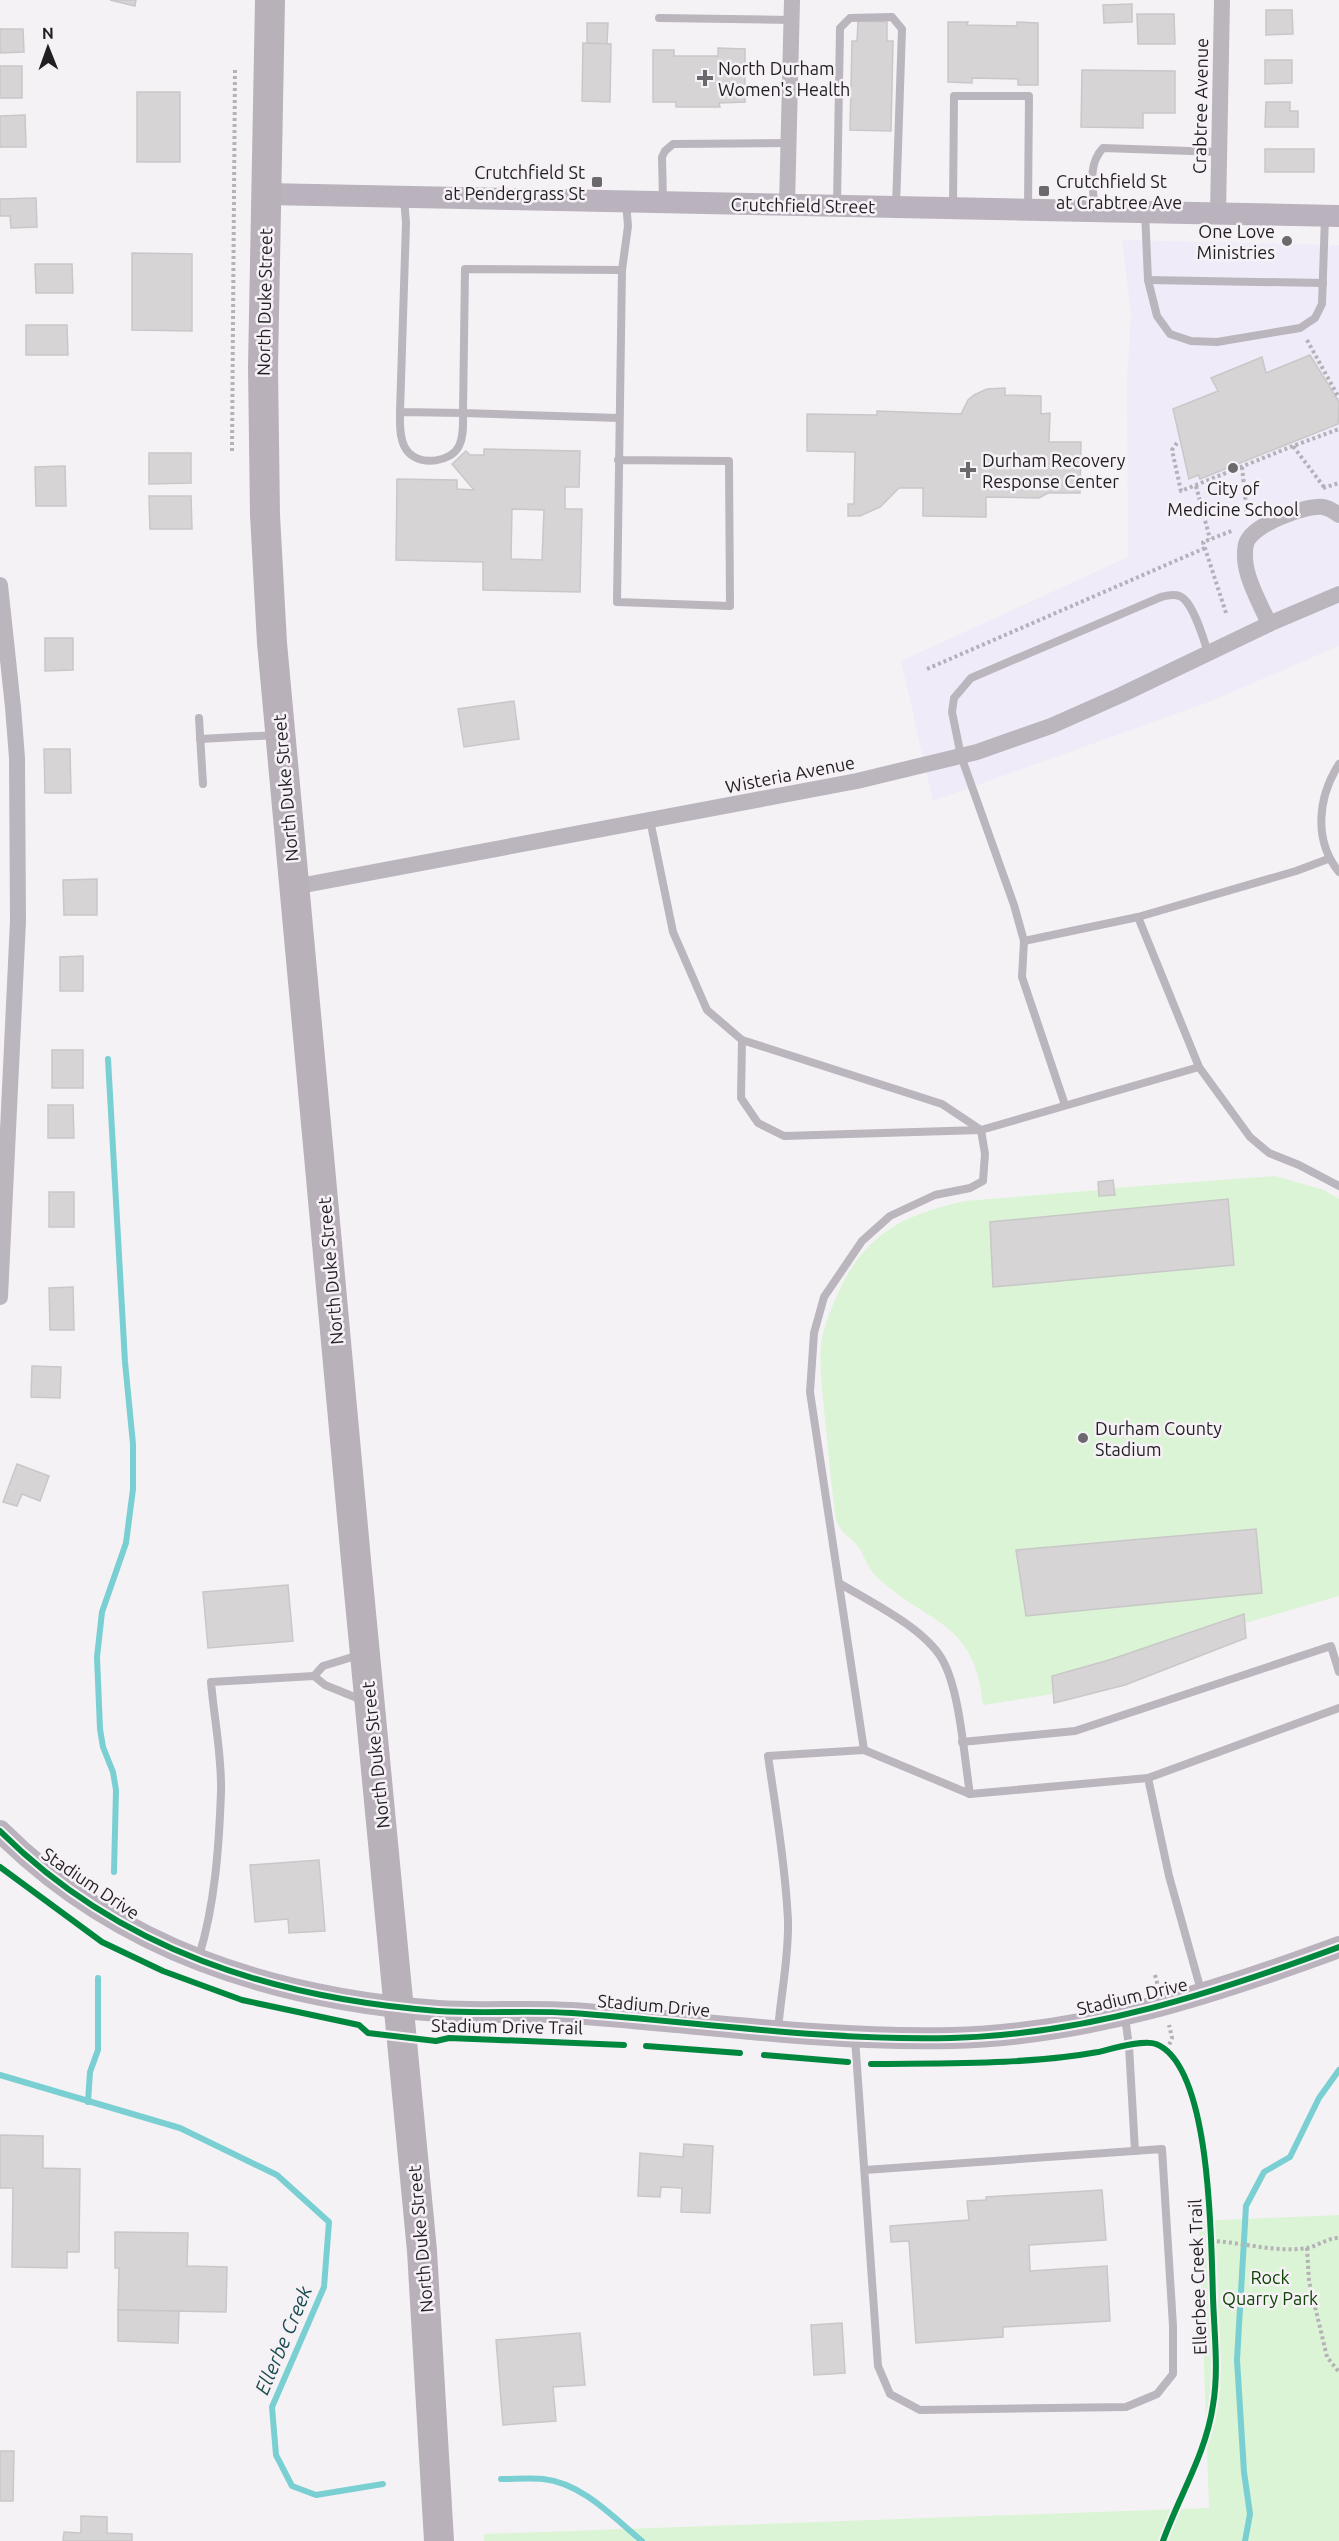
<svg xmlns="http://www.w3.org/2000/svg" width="1339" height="2541" font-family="Ubuntu,sans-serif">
<rect width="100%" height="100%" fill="#f5f2f5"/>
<!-- education -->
<polygon fill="#f0ebf8" points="1122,240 1339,245 1339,646 1209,702 933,801 901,661 1128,557 1127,380 1131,314"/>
<!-- green -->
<g fill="#daf4d5">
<path d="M1275,1176L1324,1190L1339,1199V1596L1245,1623L1246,1638L1125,1685L1054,1703L1053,1694L983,1705C975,1618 926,1625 875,1575C867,1567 864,1553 856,1544C847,1533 843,1536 836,1520C831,1486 829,1453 825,1419C823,1395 819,1370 821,1346C822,1330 830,1312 836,1298C862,1236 901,1215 965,1201L1099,1190L1098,1182L1113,1180L1114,1188Z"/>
<polygon points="1339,2215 1339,2541 484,2541 484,2534 1209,2508 1199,2221"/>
</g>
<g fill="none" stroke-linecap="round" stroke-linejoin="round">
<!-- stream -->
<g stroke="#7acfd3" stroke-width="6">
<polyline points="108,1059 125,1362 133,1444 133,1489 126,1543 102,1612 97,1657 100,1729 103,1747 113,1772 116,1790 114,1872"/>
<polyline points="0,2075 180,2128 277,2175 329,2222 324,2287 272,2407 276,2455 292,2486 316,2495 383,2484"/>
<polyline points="88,2102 90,2072 98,2050 98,1978"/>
<path d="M501,2479C515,2479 530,2478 543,2479C582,2483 613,2517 642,2541"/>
<polyline points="1245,2541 1250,2514 1244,2472 1237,2360 1246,2206 1264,2172 1290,2157 1319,2098 1339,2070"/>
</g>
</g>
<!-- building -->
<g fill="#d6d4d5" stroke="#c9c7c8" stroke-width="1.5" fill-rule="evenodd">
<polygon points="110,0 136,0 135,6"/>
<polygon points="1132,4 1132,22 1104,23 1103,5"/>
<polygon points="1266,10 1292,10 1293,34 1266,35"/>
<polygon points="1137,14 1174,14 1175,44 1138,44"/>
<polygon points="858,21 887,22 887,41 893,41 891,131 850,130 852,41 857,41"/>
<polygon points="948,22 968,22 967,25 1017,26 1017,22 1038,23 1038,85 1018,85 1018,79 972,78 972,83 948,82"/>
<polygon points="587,23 608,23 607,44 587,43"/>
<polygon points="0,29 23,29 24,52 0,53"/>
<polygon points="583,43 611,44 610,102 582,101"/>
<polygon points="718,48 745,49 745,102 719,103 720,107 676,107 676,102 653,102 653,50 674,50 674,56 718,56"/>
<polygon points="1265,60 1292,60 1292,83 1265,84"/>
<rect x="0" y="66" width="22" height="32"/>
<polygon points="1082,70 1175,71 1175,113 1143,113 1143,128 1081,127"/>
<rect x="137" y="92" width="43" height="70"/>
<polygon points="1266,102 1290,102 1290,111 1298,111 1298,127 1265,127"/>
<polygon points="25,115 26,147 0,147 0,116"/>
<rect x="1265" y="149" width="49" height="23"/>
<polygon points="36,198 37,227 11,228 10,216 0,216 0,199"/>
<polygon points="132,253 192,254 192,331 132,330"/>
<polygon points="35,264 72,264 73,293 36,293"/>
<polygon points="26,325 67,325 68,355 26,355"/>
<polygon points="1310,355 1339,402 1338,424 1200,479 1198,475 1189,479 1173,409 1218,391 1211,378 1262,357 1266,373"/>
<polygon points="1005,388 1005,395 1041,396 1041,414 1050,413 1049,442 1081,442 1080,493 1048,493 1039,498 986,497 986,517 923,516 923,488 899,488 880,507 860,516 848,516 848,504 854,504 855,452 807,451 807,414 877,415 877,411 961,414 968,400 974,395 987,389"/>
<path d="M484,449L580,451L579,487H565V509H582L580,592L483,590V562L396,560L397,479L457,480V489L474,490L452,464L466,451L470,455H484ZM512,509L544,510L542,560L511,559Z"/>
<polygon points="149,453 191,453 191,483 149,484"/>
<polygon points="65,466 66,506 36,506 35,467"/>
<polygon points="149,496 191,496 192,529 150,529"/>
<polygon points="45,638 73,638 73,670 45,671"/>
<polygon points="514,701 519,739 464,747 458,709"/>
<polygon points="44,749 70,749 71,793 45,793"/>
<polygon points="97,879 97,915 64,915 63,880"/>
<polygon points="83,956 83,991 60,991 60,957"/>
<rect x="52" y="1050" width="31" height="38"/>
<polygon points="48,1105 73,1105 74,1138 48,1138"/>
<polygon points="1113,1180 1115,1195 1099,1196 1098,1182"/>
<rect x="49" y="1192" width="25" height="35"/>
<polygon points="1228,1199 1234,1265 993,1287 990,1222"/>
<polygon points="73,1287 74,1330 50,1330 49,1288"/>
<polygon points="32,1366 61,1367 60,1398 31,1397"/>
<polygon points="17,1464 49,1476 40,1501 22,1494 17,1506 3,1502"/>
<polygon points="1256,1529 1262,1593 1026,1616 1016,1550"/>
<polygon points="288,1585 293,1641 208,1648 203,1592"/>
<polygon points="1244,1614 1246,1638 1125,1685 1054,1703 1052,1676 1109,1660"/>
<polygon points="319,1860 325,1931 289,1933 288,1919 255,1922 250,1865"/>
<polygon points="0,2135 43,2136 43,2168 80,2169 79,2252 67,2252 67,2268 12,2267 13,2188 0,2188"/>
<polygon points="684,2144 713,2146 710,2213 681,2212 682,2188 661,2187 660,2197 638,2196 640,2153 683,2157"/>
<polygon points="1102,2190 1106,2240 1029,2245 1030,2271 1107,2266 1110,2321 1003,2327 1003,2337 916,2343 909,2241 891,2242 890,2226 969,2220 967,2201 986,2200 986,2197"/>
<polygon points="115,2232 188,2233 187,2266 227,2267 226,2312 118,2310 119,2268 115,2268"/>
<polygon points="118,2310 179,2311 178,2343 118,2341"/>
<polygon points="842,2323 845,2373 814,2375 811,2325"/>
<polygon points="580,2333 585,2385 553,2387 556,2421 503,2425 496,2340"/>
<polygon points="0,2451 14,2451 13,2501 0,2501"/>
<polygon points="81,2516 107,2517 107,2533 132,2534 132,2541 63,2541 64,2532 81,2533"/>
</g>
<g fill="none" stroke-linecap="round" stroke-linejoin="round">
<!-- path -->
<g stroke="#b6b1b8" stroke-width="4" stroke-dasharray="3 3" stroke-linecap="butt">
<polyline points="1307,340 1339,398"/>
<polyline points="1177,443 1172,450 1181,491 1293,446"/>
<polyline points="232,451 235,68"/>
<polyline points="1242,467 1247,514"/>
<polyline points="1196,486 1210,539"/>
<polyline points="1324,487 1293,446 1339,429"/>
<polyline points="1323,488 1339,483"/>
<polyline points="1226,613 1203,542 1234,530"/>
<polyline points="927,669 1205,548"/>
<polyline points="1155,1975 1158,1986"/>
<polyline points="1167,2050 1172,2038 1169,2025"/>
<path d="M1211,2241C1242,2242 1275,2253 1307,2248C1318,2246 1327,2238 1339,2238"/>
<polyline points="1307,2248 1309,2281 1327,2357 1339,2372"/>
</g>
<!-- lane -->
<g stroke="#bbb5be" stroke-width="8">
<polyline points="659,18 792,20"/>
<polyline points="663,201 662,157 665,151 673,144 789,143"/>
<polyline points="837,204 840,28 850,18 892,17 902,29 896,206"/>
<polyline points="953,207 954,96 1029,96 1028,209"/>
<path d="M1095,210C1093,188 1087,165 1103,148L1219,152"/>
<polyline points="1145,212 1148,280 1157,316 1170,334 1191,341 1217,342 1300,328 1315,318 1322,304 1325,217"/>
<polyline points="1148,280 1323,283"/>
<path d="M400,412L463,413C463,424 464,436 459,446C451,462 422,466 409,453C399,443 400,425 400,412L406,223L404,197"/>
<polyline points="619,418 463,413 465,269 622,270"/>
<polyline points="618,460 729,461 730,606 617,602 622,270 628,226 626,202"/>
<polyline points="199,718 203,784"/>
<polyline points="200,739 277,735"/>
<path d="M1339,764C1318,797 1313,840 1339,872"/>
<polyline points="650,820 673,932 707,1010 742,1040 741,1098 758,1123 784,1136 981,1130 942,1104 742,1040"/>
<polyline points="1138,917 1296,871 1328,859"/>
<polyline points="1024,941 1022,977 1065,1105"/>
<path d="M1199,1067L1138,917L1024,941L1014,905L961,756L952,712L954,698L971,678L1161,597C1169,595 1178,593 1184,599C1195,609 1203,638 1208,652"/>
<path d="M839,1583C870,1602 923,1627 942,1659C960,1690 964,1757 970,1794"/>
<polyline points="314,1676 323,1666 359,1655"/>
<polyline points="962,1742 1075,1731 1331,1646 1339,1672"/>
<polyline points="864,1750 810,1392 814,1333 824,1297 862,1241 890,1216 935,1195 970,1188 983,1181 985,1154 981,1130 1199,1067 1250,1137 1269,1153 1299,1165 1339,1186"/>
<polyline points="1148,1778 1169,1876 1202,1994"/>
<path d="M199,1956C215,1905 219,1846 221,1792C222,1756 214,1718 211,1682L314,1676L325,1685L362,1700"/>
<polyline points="1125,2017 1129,2046 1135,2151"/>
<path d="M778,2030C781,1993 789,1957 788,1920C785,1865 776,1810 768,1756L864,1750L970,1794L1148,1778L1339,1708"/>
<polyline points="855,2038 878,2366 890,2394 920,2410 1126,2407 1157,2394 1173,2374 1173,2326 1162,2149 865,2170"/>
</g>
<!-- street -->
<g stroke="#bbb5be" stroke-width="16">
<polyline points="787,205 792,0"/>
<polyline points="1218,213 1222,0"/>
<polyline points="0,585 13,707 17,758 18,921 0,1297"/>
<path d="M1269,624C1259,600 1240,571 1246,544C1251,525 1304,505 1323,507C1329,508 1334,511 1339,515"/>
<polyline points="294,887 857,781 977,752 1051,726 1121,695 1269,624 1339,594"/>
</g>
<!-- secondary -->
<g stroke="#bab3be" stroke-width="22">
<polyline points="266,194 1339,216"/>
<path d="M0,1831C119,1950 273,1998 438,2011C483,2014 528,2010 572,2013C698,2022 824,2041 951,2038C1086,2035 1214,1993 1339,1947"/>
</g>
<!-- highway -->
<polyline stroke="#b9b1ba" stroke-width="30" points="270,0 263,367 265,515 272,643 357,1571 422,2251 439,2541"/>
<!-- cycleway casing -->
<g stroke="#f6f1f6" stroke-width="10">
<g id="cycleway">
<path d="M0,1831C119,1950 273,1998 438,2011C483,2014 528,2010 572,2013C698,2022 824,2041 951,2038C1086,2035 1214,1993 1339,1947"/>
<polyline points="0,1867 102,1942 163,1971 242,2000 359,2025 368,2033 436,2041 449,2038 624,2045"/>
<polyline points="646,2046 740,2053"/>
<polyline points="764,2055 848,2062"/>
<path d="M871,2064C943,2063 1027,2065 1098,2052C1111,2049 1144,2039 1156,2044C1212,2066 1211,2244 1213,2297C1214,2332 1219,2370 1213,2405C1206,2454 1179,2496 1163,2541"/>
</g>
</g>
<!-- cycleway -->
<use href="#cycleway" stroke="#00873e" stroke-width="6"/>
</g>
<!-- markers -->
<g fill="#6b696b" stroke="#f6f1f6" stroke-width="2">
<path d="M702 69h6v6h6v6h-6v6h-6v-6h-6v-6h6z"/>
<rect x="591" y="176" width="12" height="12" rx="3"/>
<rect x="1038" y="185" width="12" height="12" rx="3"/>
<circle cx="1287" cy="241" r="6"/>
<circle cx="1233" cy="468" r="6"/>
<path d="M965 461h6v6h6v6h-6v6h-6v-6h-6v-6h6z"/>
<circle cx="1083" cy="1438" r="6"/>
</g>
<g text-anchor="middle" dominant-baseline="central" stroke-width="5" stroke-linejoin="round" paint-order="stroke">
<!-- poi labels -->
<g font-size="18" fill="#211f21" stroke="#f6f1f6" text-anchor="start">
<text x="718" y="68">North Durham<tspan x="718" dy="21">Women's Health</tspan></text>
<text x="585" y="172" text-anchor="end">Crutchfield St<tspan x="585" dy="21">at Pendergrass St</tspan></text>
<text x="1056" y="181">Crutchfield St<tspan x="1056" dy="21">at Crabtree Ave</tspan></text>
<text x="1275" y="231" text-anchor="end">One Love<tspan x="1275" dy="21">Ministries</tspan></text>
<text x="982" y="460">Durham Recovery<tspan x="982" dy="21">Response Center</tspan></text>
<text x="1233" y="488" text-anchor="middle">City of<tspan x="1233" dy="21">Medicine School</tspan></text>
<text x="1095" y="1428">Durham County<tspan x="1095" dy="21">Stadium</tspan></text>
</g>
<!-- street labels -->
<g font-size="18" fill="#211f21" stroke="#f6f1f6">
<text transform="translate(1200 106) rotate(-89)">Crabtree Avenue</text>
<text transform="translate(803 205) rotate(1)">Crutchfield Street</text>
<text transform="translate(264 302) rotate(-89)">North Duke Street</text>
<text transform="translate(790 774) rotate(-11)">Wisteria Avenue</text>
<text transform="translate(285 788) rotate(-95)">North Duke Street</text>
<text transform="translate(330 1271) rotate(-95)">North Duke Street</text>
<text transform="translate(375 1755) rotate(-96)">North Duke Street</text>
<text transform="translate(91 1883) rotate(34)">Stadium Drive</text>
<text transform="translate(1132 1996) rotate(-13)">Stadium Drive</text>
<text transform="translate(654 2005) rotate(5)">Stadium Drive</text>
<text transform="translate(507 2026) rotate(1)">Stadium Drive Trail</text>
<text transform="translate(420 2239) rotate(-95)">North Duke Street</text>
<text transform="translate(1197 2277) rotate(-92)">Ellerbee Creek Trail</text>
</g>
<!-- park labels -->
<g font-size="18" fill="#0d4503" stroke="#f6f1f6">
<text x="1270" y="2277">Rock<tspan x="1270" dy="21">Quarry Park</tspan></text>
</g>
<!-- water labels -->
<g font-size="20" font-style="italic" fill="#184d4f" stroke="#f6f1f6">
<text transform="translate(283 2340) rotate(-67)">Ellerbe Creek</text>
</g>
</g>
<!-- north arrow -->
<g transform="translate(48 48) rotate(359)" stroke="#f6f1f6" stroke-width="4.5" paint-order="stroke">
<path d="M0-4.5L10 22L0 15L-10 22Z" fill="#211f21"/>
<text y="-9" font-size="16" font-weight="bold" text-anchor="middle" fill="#211f21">N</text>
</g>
</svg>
